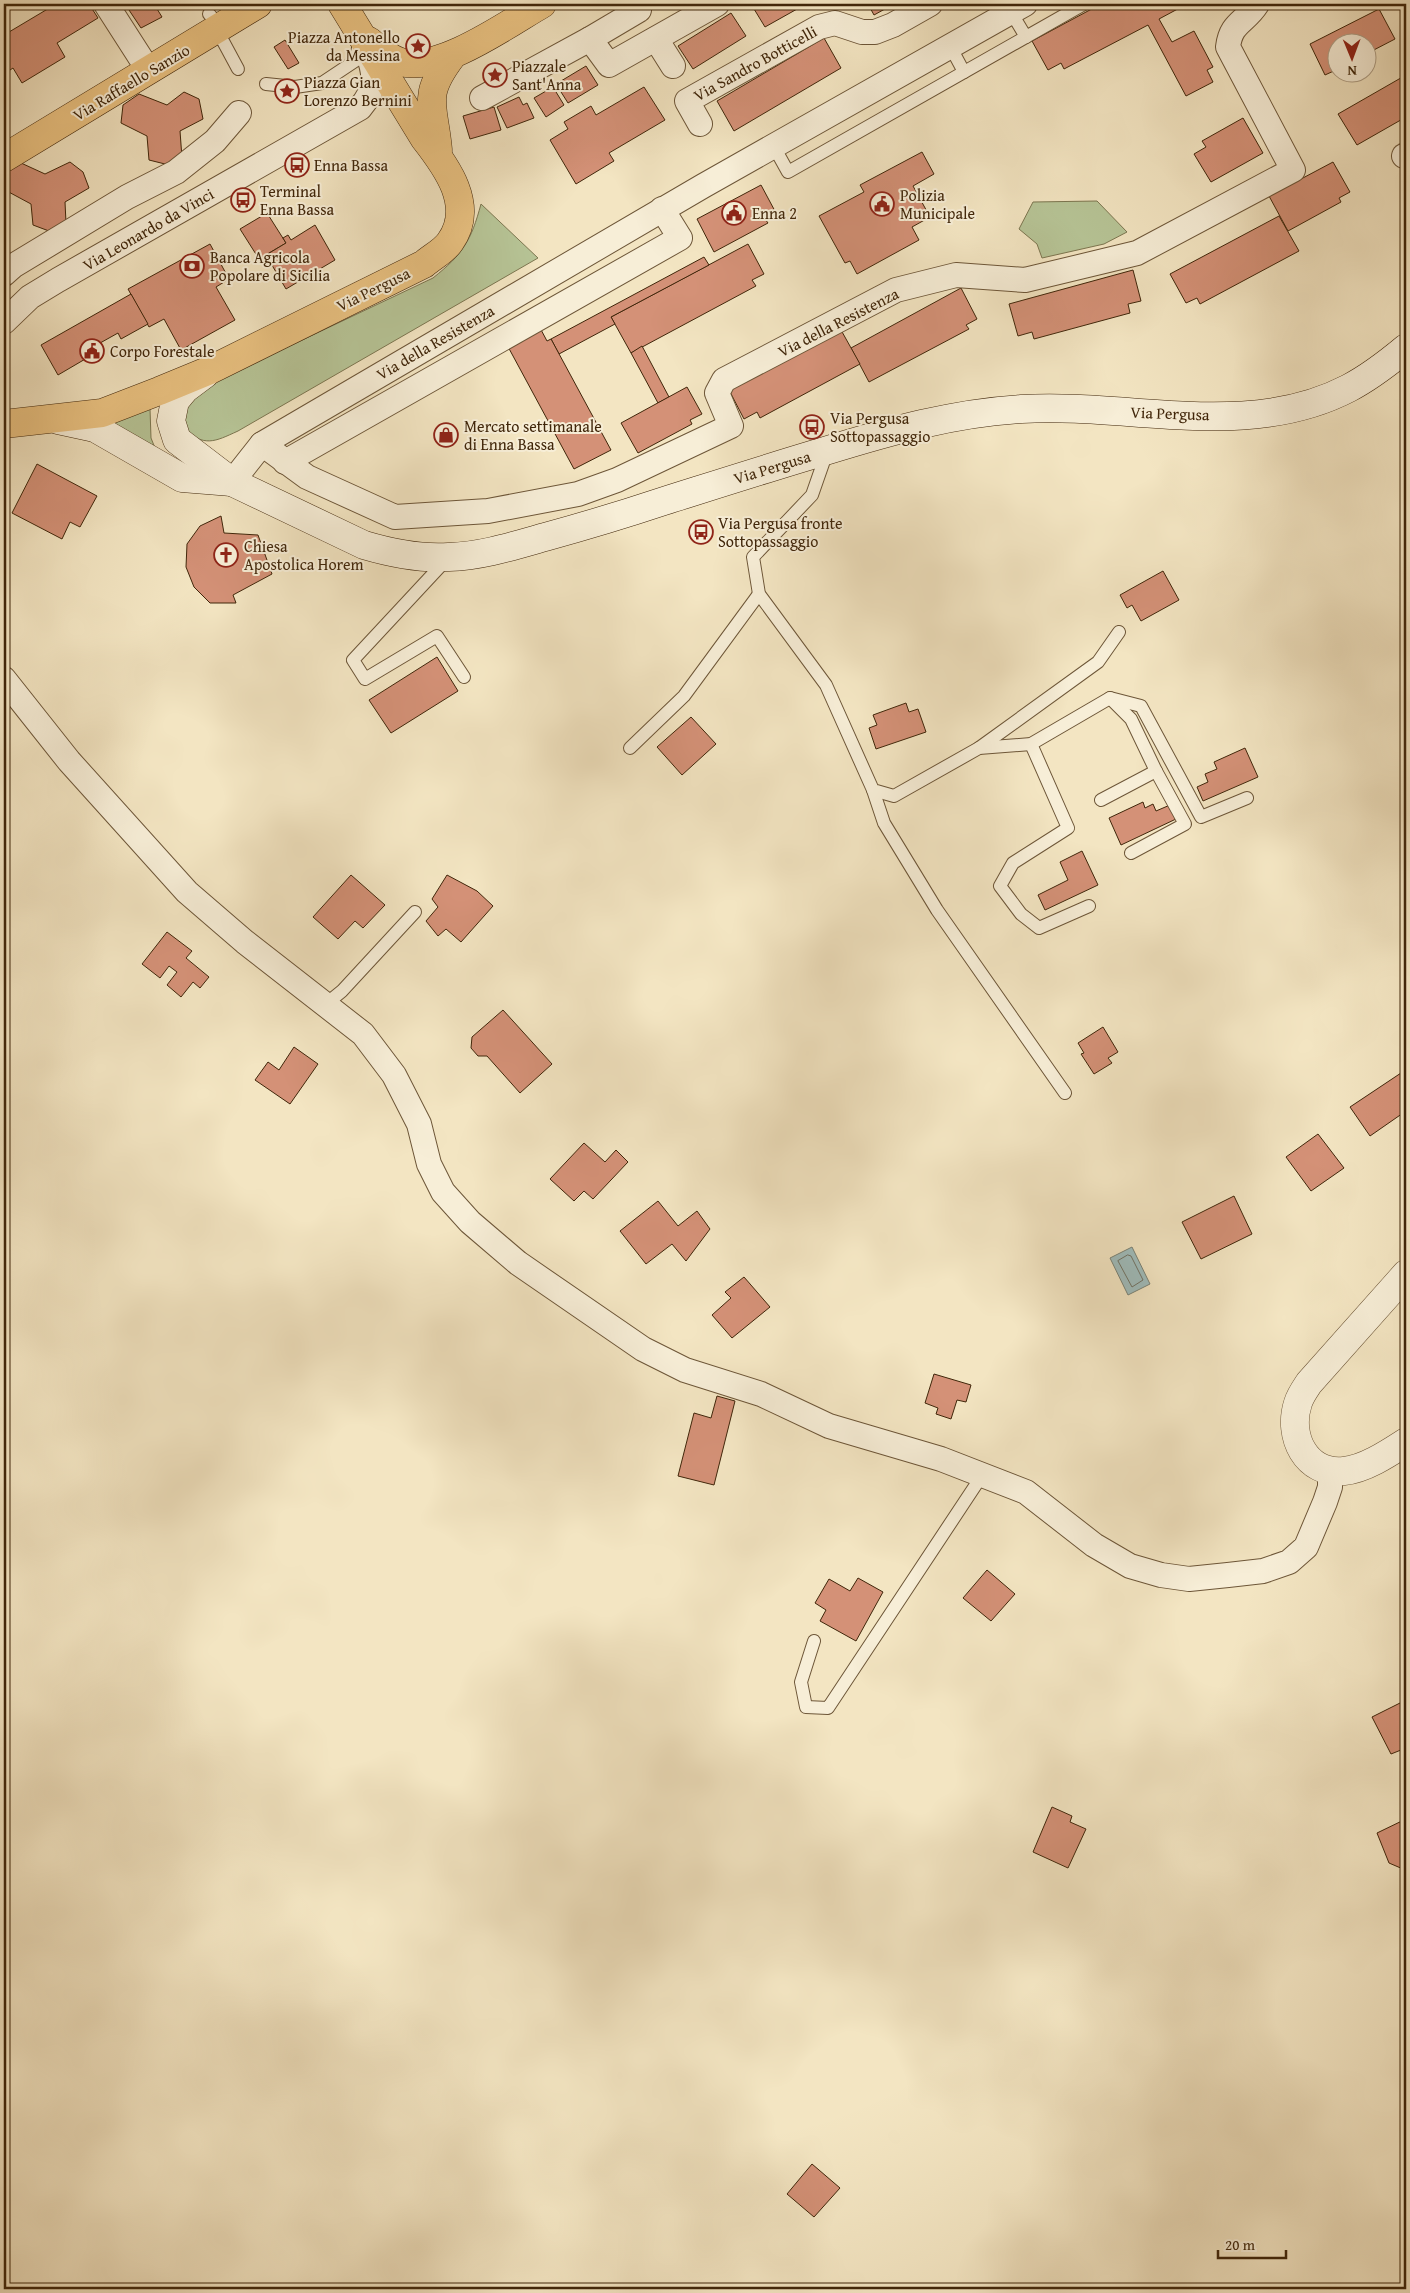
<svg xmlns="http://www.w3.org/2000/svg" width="1410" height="2293" font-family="'Gentium Book Plus',serif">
<rect width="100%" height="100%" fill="#f3e5c2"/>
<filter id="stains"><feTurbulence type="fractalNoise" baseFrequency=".004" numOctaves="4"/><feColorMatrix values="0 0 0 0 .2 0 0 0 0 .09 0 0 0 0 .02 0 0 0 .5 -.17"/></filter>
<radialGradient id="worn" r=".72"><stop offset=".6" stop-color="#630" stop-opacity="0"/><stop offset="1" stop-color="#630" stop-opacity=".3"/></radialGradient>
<!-- green -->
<g fill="#b7c597" stroke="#7c7650">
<polygon points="1097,201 1127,232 1104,244 1042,258 1037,244 1019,229 1033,202"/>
<path d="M481,204L538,258L238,431C214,442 205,447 183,429L188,402L203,387L433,278C463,254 471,241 481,204Z"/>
<polygon points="150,409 151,438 157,453 105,423"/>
</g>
<!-- water -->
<polygon fill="#9fbdbd" stroke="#798175" points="1132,1247 1150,1284 1128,1295 1110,1258"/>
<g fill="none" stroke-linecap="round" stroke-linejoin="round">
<!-- shore -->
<polygon stroke="#707264" stroke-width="1" points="1128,1255 1131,1256 1143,1280 1132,1287 1118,1261"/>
</g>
<!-- building -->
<g fill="#d49177" stroke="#40260a">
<polygon points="56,4 89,4 98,18 57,43 65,57 22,83 13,68 4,74 4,35"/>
<polygon points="125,4 154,4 162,17 141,28"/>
<polygon points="751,4 806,4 765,27"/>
<polygon points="868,4 894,4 874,15"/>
<polygon points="1101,4 1187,4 1159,19 1172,42 1194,31 1213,67 1207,70 1213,82 1186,96 1148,25 1064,69 1061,63 1048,70 1032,41"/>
<polygon points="1379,9 1395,39 1368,53 1368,42 1338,42 1338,69 1325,75 1310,44"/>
<polygon points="731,13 746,36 693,69 678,46"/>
<polygon points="824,38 841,68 734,131 717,101"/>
<polygon points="285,40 299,63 288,69 274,47"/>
<polygon points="586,66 598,85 568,103 556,84"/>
<polygon points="1406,75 1406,117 1357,145 1338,114"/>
<polygon points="553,87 564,105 546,117 534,98"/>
<polygon points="644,87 665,120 609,153 614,161 576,184 550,140 568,129 564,122 591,106 596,115"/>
<polygon points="184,92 199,99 203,119 180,131 182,158 165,164 149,160 147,136 121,123 123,105 139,94 167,105"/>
<polygon points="519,97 523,105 527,103 534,118 507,128 497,107"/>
<polygon points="494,107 501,130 470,139 463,116"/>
<polygon points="1243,118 1263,153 1211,182 1194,154 1206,147 1202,141"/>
<polygon points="922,152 934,174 913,186 930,217 912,227 919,240 857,274 850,261 845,263 819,216 864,192 860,185"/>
<polygon points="70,162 83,172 89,188 65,202 66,223 49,231 33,225 31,204 5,190 4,169 21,163 45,174"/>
<polygon points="1333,162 1350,192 1339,198 1341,202 1288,231 1269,196"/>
<polygon points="761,185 776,213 765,219 768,223 714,252 697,219"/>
<polygon points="267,213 286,243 259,259 240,229"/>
<polygon points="1279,216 1299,251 1200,304 1197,298 1186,303 1170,274"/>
<polygon points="315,225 335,260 286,289 266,255 286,243 283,238 288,235 291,240"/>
<polygon points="210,244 229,279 216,287 235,320 181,350 164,319 149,327 128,289"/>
<polygon points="748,244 764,274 752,280 756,286 631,353 611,317"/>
<polygon points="704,257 709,265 611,317 615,324 559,354 551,339"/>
<polygon points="1133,270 1141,301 1128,304 1130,313 1034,339 1032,332 1018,336 1009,304"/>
<polygon points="961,288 977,319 966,325 969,329 869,382 851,348"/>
<polygon points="131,294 148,324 121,339 118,333 84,352 87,358 58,375 41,345"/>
<polygon points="539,326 547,341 551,339 611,450 574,469 506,343"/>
<polygon points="841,330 860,364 760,418 757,412 744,419 729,390"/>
<polygon points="642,346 669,397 658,403 631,353"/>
<polygon points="687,387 702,414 690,420 692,424 638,453 621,423"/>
<polygon points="37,464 97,496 80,527 70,522 62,539 12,513"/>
<polygon points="221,516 224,533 258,535 272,574 233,595 236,603 210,603 194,587 186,567 187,544 200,526"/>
<polygon points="1163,571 1179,600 1141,621 1132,605 1127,608 1120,595"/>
<polygon points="437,657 458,691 391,733 369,700"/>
<polygon points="906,703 909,712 918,709 926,732 876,749 869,728 877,725 873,715"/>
<polygon points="691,717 716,744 682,775 657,747"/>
<polygon points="1245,748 1258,777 1203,801 1197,787 1208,782 1205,774 1217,769 1214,762"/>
<polygon points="1143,802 1145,808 1153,804 1156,811 1170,805 1176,819 1121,845 1109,818"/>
<polygon points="1082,851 1098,885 1045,910 1038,895 1068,880 1060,862"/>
<polygon points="351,875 385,905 363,928 355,921 338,939 313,917"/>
<polygon points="447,875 477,891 493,906 461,942 446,929 438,936 426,921 438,907 432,899"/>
<polygon points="167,932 192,951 186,958 209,977 200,988 193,982 181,997 167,985 177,972 169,966 160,978 142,964"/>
<polygon points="503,1010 552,1064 520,1093 487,1056 478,1056 471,1048 472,1037"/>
<polygon points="1103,1027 1118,1052 1108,1058 1112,1063 1094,1074 1081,1054 1084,1053 1078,1043"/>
<polygon points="294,1047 318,1064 290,1104 255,1080 268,1062 279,1070"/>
<polygon points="1401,1073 1406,1080 1406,1111 1370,1136 1350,1107"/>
<polygon points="1318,1134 1344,1168 1311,1191 1286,1157"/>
<polygon points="584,1143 605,1162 616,1150 628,1162 593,1199 584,1191 574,1201 550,1179"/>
<polygon points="1234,1196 1252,1234 1201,1259 1182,1222"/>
<polygon points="658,1201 678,1226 697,1211 710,1229 686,1261 672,1244 646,1264 620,1231"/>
<polygon points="744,1277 770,1307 732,1338 712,1315 731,1298 725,1292"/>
<polygon points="934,1374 971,1385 966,1402 957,1400 951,1419 936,1414 938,1408 925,1403"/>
<polygon points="717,1396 735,1401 714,1485 678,1476 694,1413 711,1418"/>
<polygon points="987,1570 1015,1594 991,1621 963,1598"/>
<polygon points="858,1578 883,1592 856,1641 820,1621 826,1610 815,1603 829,1579 850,1591"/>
<polygon points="1406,1700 1406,1748 1391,1754 1372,1717"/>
<polygon points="1052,1807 1072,1816 1070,1822 1086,1829 1068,1868 1033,1852"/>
<polygon points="1406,1819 1406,1866 1403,1869 1389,1863 1377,1833"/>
<polygon points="812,2164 840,2188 814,2217 787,2194"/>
</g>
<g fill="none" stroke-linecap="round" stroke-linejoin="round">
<!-- service casing -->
<g stroke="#6d5638" stroke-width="14">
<g id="service">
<polyline points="1011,12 1026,37"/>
<polyline points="209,14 211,16"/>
<polyline points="217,30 238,69"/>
<polyline points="950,46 964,72"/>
<polyline points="266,84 295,87 322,83 355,61 360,40"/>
<polyline points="773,145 788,172 1084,4"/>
<polyline points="827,452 812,495 753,557 759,594 826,685 873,790 894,796 979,748 1031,744 1110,698 1141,706 1201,817 1247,798"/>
<polyline points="447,559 353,660 365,679 437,636 464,677"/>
<polyline points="1031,744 1068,828 1013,863 1000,886 1021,914 1039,928 1089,906"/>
<polyline points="630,748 684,696 759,594"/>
<polyline points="979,748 1098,662 1119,632"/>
<polyline points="873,790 884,823 937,910 1065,1093"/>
<polyline points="1101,800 1156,771 1131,719 1110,698"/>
<polyline points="1131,853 1185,824 1156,771"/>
<polyline points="326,1004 342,991 415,912"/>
<polyline points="814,1641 801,1682 806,1707 828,1708 983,1474"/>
</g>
</g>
<!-- minor casing -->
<g stroke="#6d5638" stroke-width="26">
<g id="minor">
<polyline points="106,4 149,71"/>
<polyline points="635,4 639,10 590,39 609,65 717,4"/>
<polyline points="656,39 673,66"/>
<polyline points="482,98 590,39"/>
<polyline points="700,124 687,101 819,27 835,23 862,32 875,32 893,25 930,4"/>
<polyline points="1404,156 1406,155"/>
<polyline points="4,274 13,266 127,197 176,172 215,141 239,113"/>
<path d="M4,322L30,297L58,280L360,108C377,88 376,76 367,51"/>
<path d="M262,444L307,477L395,517L488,511L578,494L617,480L731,426L717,393L724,380L896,290L956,275L1025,280L1137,253L1293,170L1228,47C1231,22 1245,23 1257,4"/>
<polyline points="285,462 680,238 662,209"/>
<polyline points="232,482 262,444 703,186 1025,4"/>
<polyline points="4,679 69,761 187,892 245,942 363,1034 394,1075 419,1124 429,1164 443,1192 470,1222 518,1263 643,1349 685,1370 761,1394 829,1426 941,1459 1026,1492 1094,1545 1130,1566 1161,1575 1189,1579 1228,1575 1263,1571 1289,1562 1306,1547 1325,1502 1330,1487 1330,1472"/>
</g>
</g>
<!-- tertiary casing -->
<g stroke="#6d5638" stroke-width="29">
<path id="tertiary" d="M1406,1274L1309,1383C1305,1389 1300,1396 1298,1403C1287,1436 1306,1475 1344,1471C1365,1469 1389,1453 1406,1442"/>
</g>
<!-- secondary casing -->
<g stroke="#40260a" stroke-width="29">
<g id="secondary">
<path d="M205,374L185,389L175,401L171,421L177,440L232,482L364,545C391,553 420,559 449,557C482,556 513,546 545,537C585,526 625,514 664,501C718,484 771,467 825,451C890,431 953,413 1021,409C1128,402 1248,441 1349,388C1370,377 1388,363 1406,348"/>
<polyline points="58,420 95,428 182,478 232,482"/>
</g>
</g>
<!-- primary casing -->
<g stroke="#40260a" stroke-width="29">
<g id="primary">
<path d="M369,41C379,49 389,59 401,62C440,73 509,23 542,4"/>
<path d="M438,150C434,104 421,97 452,56"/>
<polyline points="4,158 258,4"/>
<path d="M4,424L102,413L159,391L210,370L424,264C432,257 444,251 450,242C476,206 446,166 424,138L342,4"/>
</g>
</g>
<!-- service -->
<use href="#service" stroke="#f7eed7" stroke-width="12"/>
<!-- minor -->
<use href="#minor" stroke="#f7eed7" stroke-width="24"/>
<!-- tertiary -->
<use href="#tertiary" stroke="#f7eed7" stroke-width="28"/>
<!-- secondary -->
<use href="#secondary" stroke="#f7eed7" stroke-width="28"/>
<!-- primary -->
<use href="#primary" stroke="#eac281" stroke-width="28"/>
</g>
<!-- icons -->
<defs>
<g id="sight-ring" transform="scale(1.25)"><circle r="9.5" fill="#f7eed7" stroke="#8f2418" stroke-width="1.5"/><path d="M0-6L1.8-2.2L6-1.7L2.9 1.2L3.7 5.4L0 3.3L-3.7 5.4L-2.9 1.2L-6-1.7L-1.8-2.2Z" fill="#8f2418"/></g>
<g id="bus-ring" transform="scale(1.25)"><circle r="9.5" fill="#f7eed7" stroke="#8f2418" stroke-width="1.5"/><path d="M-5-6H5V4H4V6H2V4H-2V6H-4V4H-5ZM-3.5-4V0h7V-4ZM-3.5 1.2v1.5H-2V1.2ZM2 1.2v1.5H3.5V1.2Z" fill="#8f2418"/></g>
<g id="civic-ring" transform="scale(1.25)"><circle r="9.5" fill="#f7eed7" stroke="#8f2418" stroke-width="1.5"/><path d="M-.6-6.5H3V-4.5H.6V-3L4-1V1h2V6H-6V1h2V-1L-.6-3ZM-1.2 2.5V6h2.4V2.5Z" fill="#8f2418"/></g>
<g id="bank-ring" transform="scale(1.25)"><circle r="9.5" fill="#f7eed7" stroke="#8f2418" stroke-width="1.5"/><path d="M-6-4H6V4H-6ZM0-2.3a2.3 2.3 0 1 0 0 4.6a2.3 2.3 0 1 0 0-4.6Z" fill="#8f2418"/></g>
<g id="shop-ring" transform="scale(1.25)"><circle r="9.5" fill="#f7eed7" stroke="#8f2418" stroke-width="1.5"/><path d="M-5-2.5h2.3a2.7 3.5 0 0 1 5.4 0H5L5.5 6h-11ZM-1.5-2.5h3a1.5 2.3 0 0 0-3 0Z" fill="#8f2418"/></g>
<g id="church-ring" transform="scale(1.25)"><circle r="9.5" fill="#f7eed7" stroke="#8f2418" stroke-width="1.5"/><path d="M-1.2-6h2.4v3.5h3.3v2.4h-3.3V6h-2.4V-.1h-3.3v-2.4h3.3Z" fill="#8f2418"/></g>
</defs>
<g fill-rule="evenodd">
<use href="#sight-ring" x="418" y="46"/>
<use href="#sight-ring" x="495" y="75"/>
<use href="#sight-ring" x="287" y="91"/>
<use href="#bus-ring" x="297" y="165"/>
<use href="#bus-ring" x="243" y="200"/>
<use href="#civic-ring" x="882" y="204"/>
<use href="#civic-ring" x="734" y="213"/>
<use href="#bank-ring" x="192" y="266"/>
<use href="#civic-ring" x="92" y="351"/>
<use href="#bus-ring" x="812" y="427"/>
<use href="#shop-ring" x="446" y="435"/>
<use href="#bus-ring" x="701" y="532"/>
<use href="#church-ring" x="226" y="555"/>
</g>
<g text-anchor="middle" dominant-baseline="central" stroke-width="4" stroke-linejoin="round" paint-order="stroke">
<!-- poi labels -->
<g font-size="16" fill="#40260a" stroke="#f7eed7" text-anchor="start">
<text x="400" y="37" text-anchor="end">Piazza Antonello<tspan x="400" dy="18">da Messina</tspan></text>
<text x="512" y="66">Piazzale<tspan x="512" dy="18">Sant'Anna</tspan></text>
<text x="304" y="82">Piazza Gian<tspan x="304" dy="18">Lorenzo Bernini</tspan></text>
<text x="314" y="165">Enna Bassa</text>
<text x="260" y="191">Terminal<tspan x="260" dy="18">Enna Bassa</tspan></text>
<text x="900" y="195">Polizia<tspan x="900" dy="18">Municipale</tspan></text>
<text x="752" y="213">Enna 2</text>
<text x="210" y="257">Banca Agricola<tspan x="210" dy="18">Popolare di Sicilia</tspan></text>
<text x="110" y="351">Corpo Forestale</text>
<text x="830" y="418">Via Pergusa<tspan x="830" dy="18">Sottopassaggio</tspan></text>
<text x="464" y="426">Mercato settimanale<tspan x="464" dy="18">di Enna Bassa</tspan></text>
<text x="718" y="523">Via Pergusa fronte<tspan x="718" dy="18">Sottopassaggio</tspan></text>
<text x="244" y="546">Chiesa<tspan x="244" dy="18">Apostolica Horem</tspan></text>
</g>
<!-- street labels -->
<g font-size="16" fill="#40260a" stroke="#f7eed7">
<text transform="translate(755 63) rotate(-29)">Via Sandro Botticelli</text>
<text transform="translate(131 82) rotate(-31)">Via Raffaello Sanzio</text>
<text transform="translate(148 229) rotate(-30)">Via Leonardo da Vinci</text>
<text transform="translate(373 289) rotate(-26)">Via Pergusa</text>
<text transform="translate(838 322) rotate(-27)">Via della Resistenza</text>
<text transform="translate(435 342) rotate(-30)">Via della Resistenza</text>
<text transform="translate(1170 413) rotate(2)">Via Pergusa</text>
<text transform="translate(772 467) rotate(-17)">Via Pergusa</text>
</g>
</g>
<!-- margin -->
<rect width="1410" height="2293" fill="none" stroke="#f3e5c2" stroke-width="20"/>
<rect x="5" y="5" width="1400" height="2283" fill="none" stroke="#40260a" stroke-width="2.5"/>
<rect x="10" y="10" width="1390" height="2273" fill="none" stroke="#40260a"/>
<!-- north arrow -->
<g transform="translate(1352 58) rotate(179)"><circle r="24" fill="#f7eed7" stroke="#ae9e85"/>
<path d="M0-4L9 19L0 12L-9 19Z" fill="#8f2418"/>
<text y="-8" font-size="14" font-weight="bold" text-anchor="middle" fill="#40260a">N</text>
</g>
<!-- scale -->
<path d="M1218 2250v8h68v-8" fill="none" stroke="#40260a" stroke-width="2.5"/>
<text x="1225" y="2250" font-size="15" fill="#40260a" stroke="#f7eed7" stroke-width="4" paint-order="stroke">20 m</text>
<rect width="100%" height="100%" filter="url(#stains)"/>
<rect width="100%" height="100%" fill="url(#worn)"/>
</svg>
